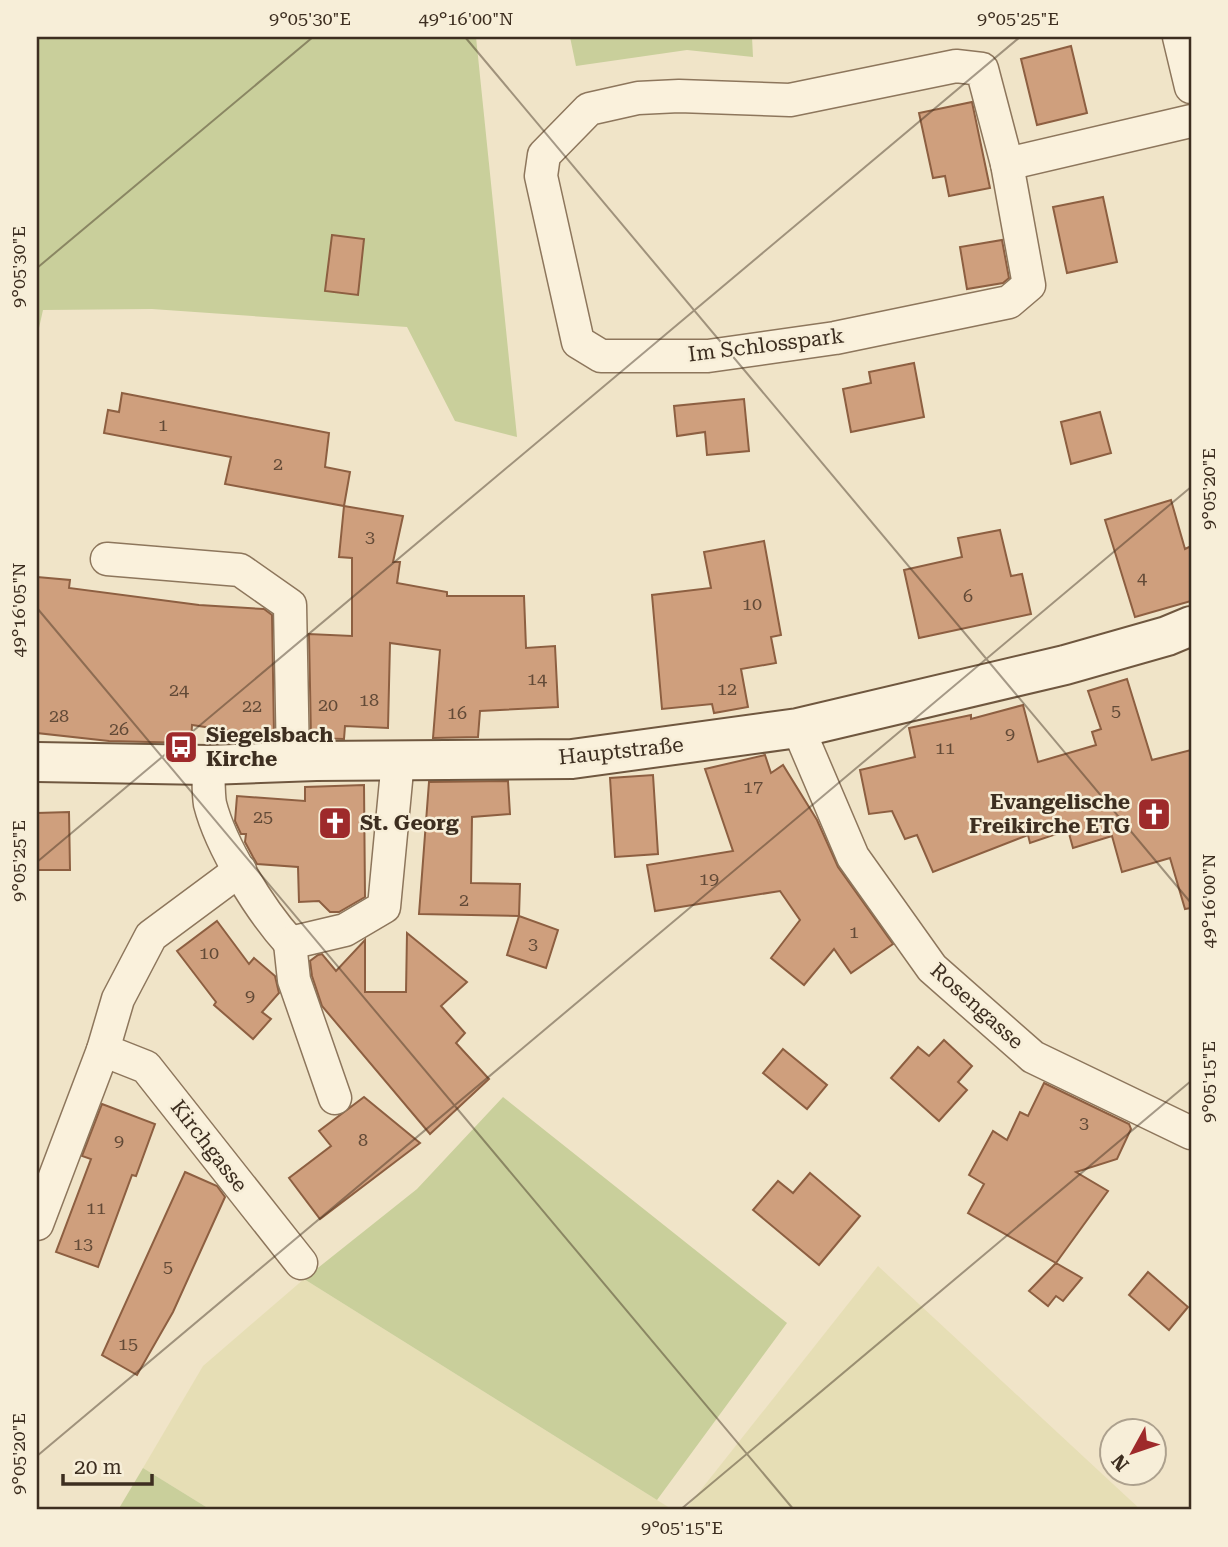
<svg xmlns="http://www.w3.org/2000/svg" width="1228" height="1547" font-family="'Roboto Serif',serif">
<rect width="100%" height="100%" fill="#f0e4c8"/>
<!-- farmland -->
<g fill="#e6deb5">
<polygon points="878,1266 1141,1510 685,1510"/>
<polygon points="304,1279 673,1510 211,1510 143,1468 203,1366"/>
</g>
<!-- green -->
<g fill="#c9cf9b">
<polygon points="37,37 476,37 517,437 455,421 407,327 152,309 43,310 37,337"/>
<polygon points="570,37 752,37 753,57 687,50 576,66"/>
<polygon points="503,1097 787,1323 657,1500 304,1279 417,1189"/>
<polygon points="143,1468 211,1510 118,1510"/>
</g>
<!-- building -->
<g fill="#cf9f7d" stroke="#8d5f41" stroke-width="2">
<polygon points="1071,46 1087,113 1037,125 1021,59"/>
<polygon points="972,102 990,188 949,196 945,176 933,178 919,113"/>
<polygon points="1103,197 1117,262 1067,273 1053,207"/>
<polygon points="332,235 364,239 358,295 325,291"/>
<polygon points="1002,240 1009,278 1003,283 967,289 960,247"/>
<polygon points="914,363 924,417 851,432 843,389 871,383 869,372"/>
<polygon points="122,393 329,433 325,467 350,472 344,506 225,484 231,457 104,433 108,410 119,412"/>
<polygon points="744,399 749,451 707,455 705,432 677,436 674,406"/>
<polygon points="1100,412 1111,453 1071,464 1061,422"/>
<polygon points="1171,500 1185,549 1191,546 1191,601 1135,617 1105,520"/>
<polygon points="344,506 403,516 393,562 400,562 397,583 447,592 447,596 524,596 526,648 555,646 558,707 480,711 478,737 433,738 440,650 390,643 388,728 345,726 344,739 311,738 309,634 352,636 352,558 339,557"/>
<polygon points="1000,530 1011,576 1022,574 1031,614 919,638 904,570 962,557 958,538"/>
<polygon points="764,541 781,635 771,637 776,663 741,669 748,707 714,713 712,704 662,709 652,595 711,588 704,552"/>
<polygon points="37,577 70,580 69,588 199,605 264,609 272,615 274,734 268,734 268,737 192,725 191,743 109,741 37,733"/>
<polygon points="1127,679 1152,760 1191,750 1191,908 1185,909 1170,858 1122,872 1112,836 1073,848 1068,830 1030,843 1028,835 933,872 917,835 905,839 892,811 869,814 860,770 915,757 909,728 971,715 971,719 1023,705 1038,762 1096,745 1092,732 1101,729 1088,691"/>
<polygon points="765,755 771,773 783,765 817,820 838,867 893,944 851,973 834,949 804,985 771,958 800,920 780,891 655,911 647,865 733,851 705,769"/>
<polygon points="653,775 658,854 615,857 610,778"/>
<polygon points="508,781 510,814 472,817 471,883 520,884 519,916 419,914 429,782"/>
<polygon points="364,785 365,897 339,912 330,912 319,901 299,902 298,867 257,864 253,857 245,842 246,834 241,834 235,821 237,796 305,801 305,787"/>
<polygon points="69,812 70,870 37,870 37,813"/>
<polygon points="519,916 558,930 546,968 507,955"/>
<polygon points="217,921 249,964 254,958 275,976 279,993 262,1012 271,1019 253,1039 214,1005 216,1002 177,951"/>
<polygon points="407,933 467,982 441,1006 465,1033 456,1043 489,1079 430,1134 322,1006 312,976 310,961 318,955 322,954 336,971 365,940 365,992 406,992"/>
<polygon points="944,1040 972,1066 958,1082 967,1090 939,1121 891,1078 918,1047 929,1056"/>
<polygon points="783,1049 827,1085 807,1109 763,1073"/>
<polygon points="1044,1083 1129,1124 1131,1129 1117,1159 1076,1172 1108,1191 1056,1263 968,1213 984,1184 969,1175 993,1131 1007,1140 1020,1112 1028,1116"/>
<polygon points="364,1097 420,1143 320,1219 289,1178 331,1146 319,1131"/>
<polygon points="102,1104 155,1124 136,1176 132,1175 98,1267 56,1252 91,1159 82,1156"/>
<polygon points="185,1172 217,1186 225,1197 173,1312 137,1375 102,1355"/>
<polygon points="810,1173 860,1216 819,1265 753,1210 778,1181 793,1193"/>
<polygon points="1056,1263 1082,1278 1063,1301 1056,1296 1048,1306 1029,1291"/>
<polygon points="1148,1272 1188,1307 1169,1330 1129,1295"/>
</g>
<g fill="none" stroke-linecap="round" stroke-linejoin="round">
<!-- street casing -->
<g stroke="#8d765c" stroke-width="35">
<g id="street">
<polyline points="1179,37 1191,87"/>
<polygon points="956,66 982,69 1007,164 1029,285 1009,302 835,338 708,356 601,356 578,342 541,176 544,155 589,109 638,98 679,96 790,100"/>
<polyline points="1007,164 1191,121"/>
<polyline points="107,559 240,570 290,605 293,761"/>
<polyline points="798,728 853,857 932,968 1033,1057 1191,1133"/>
<path d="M208,765C209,778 208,792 210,804C221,847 260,910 290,943L345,930L384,907L398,760"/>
<polyline points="290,943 294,980 335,1098"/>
<polyline points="103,1050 146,1067 301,1263"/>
<polyline points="37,1224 103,1050 118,999 151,936 240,870"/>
</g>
</g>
<!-- secondary casing -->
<g stroke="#6f573f" stroke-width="42">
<polyline id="secondary" points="37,762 208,765 316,761 572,759 798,728 1065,665 1167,636 1191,626"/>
</g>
<!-- street -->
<use href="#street" stroke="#faf1dc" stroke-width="32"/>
<!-- secondary -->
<use href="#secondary" stroke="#faf1dc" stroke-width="38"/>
</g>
<!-- ticks -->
<path fill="none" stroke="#3d2e20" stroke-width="2" stroke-opacity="0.45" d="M465,37L1191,903M37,268L313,37M37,608L794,1510M37,862L1020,37M37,1456L1191,487M680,1510L1191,1081"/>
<!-- icons -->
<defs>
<g id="bus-square" transform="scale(1.75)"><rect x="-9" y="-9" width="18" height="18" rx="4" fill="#9e2a2b" stroke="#f7eed8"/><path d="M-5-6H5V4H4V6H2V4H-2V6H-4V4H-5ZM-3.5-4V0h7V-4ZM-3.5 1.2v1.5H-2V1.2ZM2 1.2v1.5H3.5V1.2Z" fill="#fff"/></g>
<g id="church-square" transform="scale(1.75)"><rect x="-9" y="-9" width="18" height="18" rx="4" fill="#9e2a2b" stroke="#f7eed8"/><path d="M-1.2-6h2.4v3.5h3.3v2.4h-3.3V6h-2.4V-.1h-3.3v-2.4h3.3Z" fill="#fff"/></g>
</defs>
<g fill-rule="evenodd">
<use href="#bus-square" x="181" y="747"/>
<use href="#church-square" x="1154" y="814"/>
<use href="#church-square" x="335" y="823"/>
</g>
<g text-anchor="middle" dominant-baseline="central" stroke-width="5" stroke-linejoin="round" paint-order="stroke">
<!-- number labels -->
<g font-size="18" fill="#624a37">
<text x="163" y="424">1</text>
<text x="278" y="463">2</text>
<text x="370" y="536">3</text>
<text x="1142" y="577">4</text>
<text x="968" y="595">6</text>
<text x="752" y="603">10</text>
<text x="537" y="678">14</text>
<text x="727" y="688">12</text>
<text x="179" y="689">24</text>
<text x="369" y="699">18</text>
<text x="328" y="704">20</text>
<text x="252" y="705">22</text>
<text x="1116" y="710">5</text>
<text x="457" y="712">16</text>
<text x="59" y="715">28</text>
<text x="119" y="728">26</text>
<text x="1010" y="733">9</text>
<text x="945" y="747">11</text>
<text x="753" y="786">17</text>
<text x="263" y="816">25</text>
<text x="709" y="878">19</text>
<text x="464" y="899">2</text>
<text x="854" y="931">1</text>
<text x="533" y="943">3</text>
<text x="209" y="952">10</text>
<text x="250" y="995">9</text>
<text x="1084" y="1122">3</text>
<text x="363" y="1139">8</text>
<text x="119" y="1140">9</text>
<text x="96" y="1207">11</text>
<text x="83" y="1243">13</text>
<text x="168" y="1266">5</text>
<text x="128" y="1343">15</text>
</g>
<!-- street labels -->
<g font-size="21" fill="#3d2e20" stroke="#f7eed8">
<text transform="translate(766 345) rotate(-7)">Im Schlosspark</text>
<text transform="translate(621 751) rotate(-6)">Hauptstraße</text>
<text transform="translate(977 1006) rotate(42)">Rosengasse</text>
<text transform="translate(209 1146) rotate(52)">Kirchgasse</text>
</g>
<!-- poi labels -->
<g font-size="21" font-weight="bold" fill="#3d2e20" stroke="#f7eed8" text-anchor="start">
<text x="206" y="735">Siegelsbach<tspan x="206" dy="24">Kirche</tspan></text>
<text x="1130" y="802" text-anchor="end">Evangelische<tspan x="1130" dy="24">Freikirche ETG</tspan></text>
<text x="360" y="823">St. Georg</text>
</g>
</g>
<!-- border -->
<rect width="1228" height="1547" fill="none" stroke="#f7eed8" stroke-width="77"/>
<!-- north arrow -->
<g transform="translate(1133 1452) rotate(230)"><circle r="33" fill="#f7eed8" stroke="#ada18e" stroke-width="2"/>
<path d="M0-5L12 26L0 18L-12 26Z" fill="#9e2a2b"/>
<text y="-10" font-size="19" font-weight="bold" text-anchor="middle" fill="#3d2e20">N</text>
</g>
<!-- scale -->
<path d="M63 1474v10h89v-10" fill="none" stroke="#3d2e20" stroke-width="3.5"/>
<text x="74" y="1474" font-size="21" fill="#3d2e20" stroke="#f7eed8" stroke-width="5" paint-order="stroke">20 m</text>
<rect x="38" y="38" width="1152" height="1470" fill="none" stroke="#3d2e20" stroke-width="2.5"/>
<g font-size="18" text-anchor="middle" fill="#3d2e20">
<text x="310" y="25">9°05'30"E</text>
<text x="466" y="25">49°16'00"N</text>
<text x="1018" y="25">9°05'25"E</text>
<text transform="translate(19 267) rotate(-90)" y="6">9°05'30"E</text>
<text transform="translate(1209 489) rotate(-90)" y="6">9°05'20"E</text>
<text transform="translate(19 610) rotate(-90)" y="6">49°16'05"N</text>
<text transform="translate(19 861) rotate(-90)" y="6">9°05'25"E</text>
<text transform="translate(1209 901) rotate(-90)" y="6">49°16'00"N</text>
<text transform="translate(1209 1082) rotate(-90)" y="6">9°05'15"E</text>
<text transform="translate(19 1454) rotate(-90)" y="6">9°05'20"E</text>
<text x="682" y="1534">9°05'15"E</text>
</g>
</svg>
